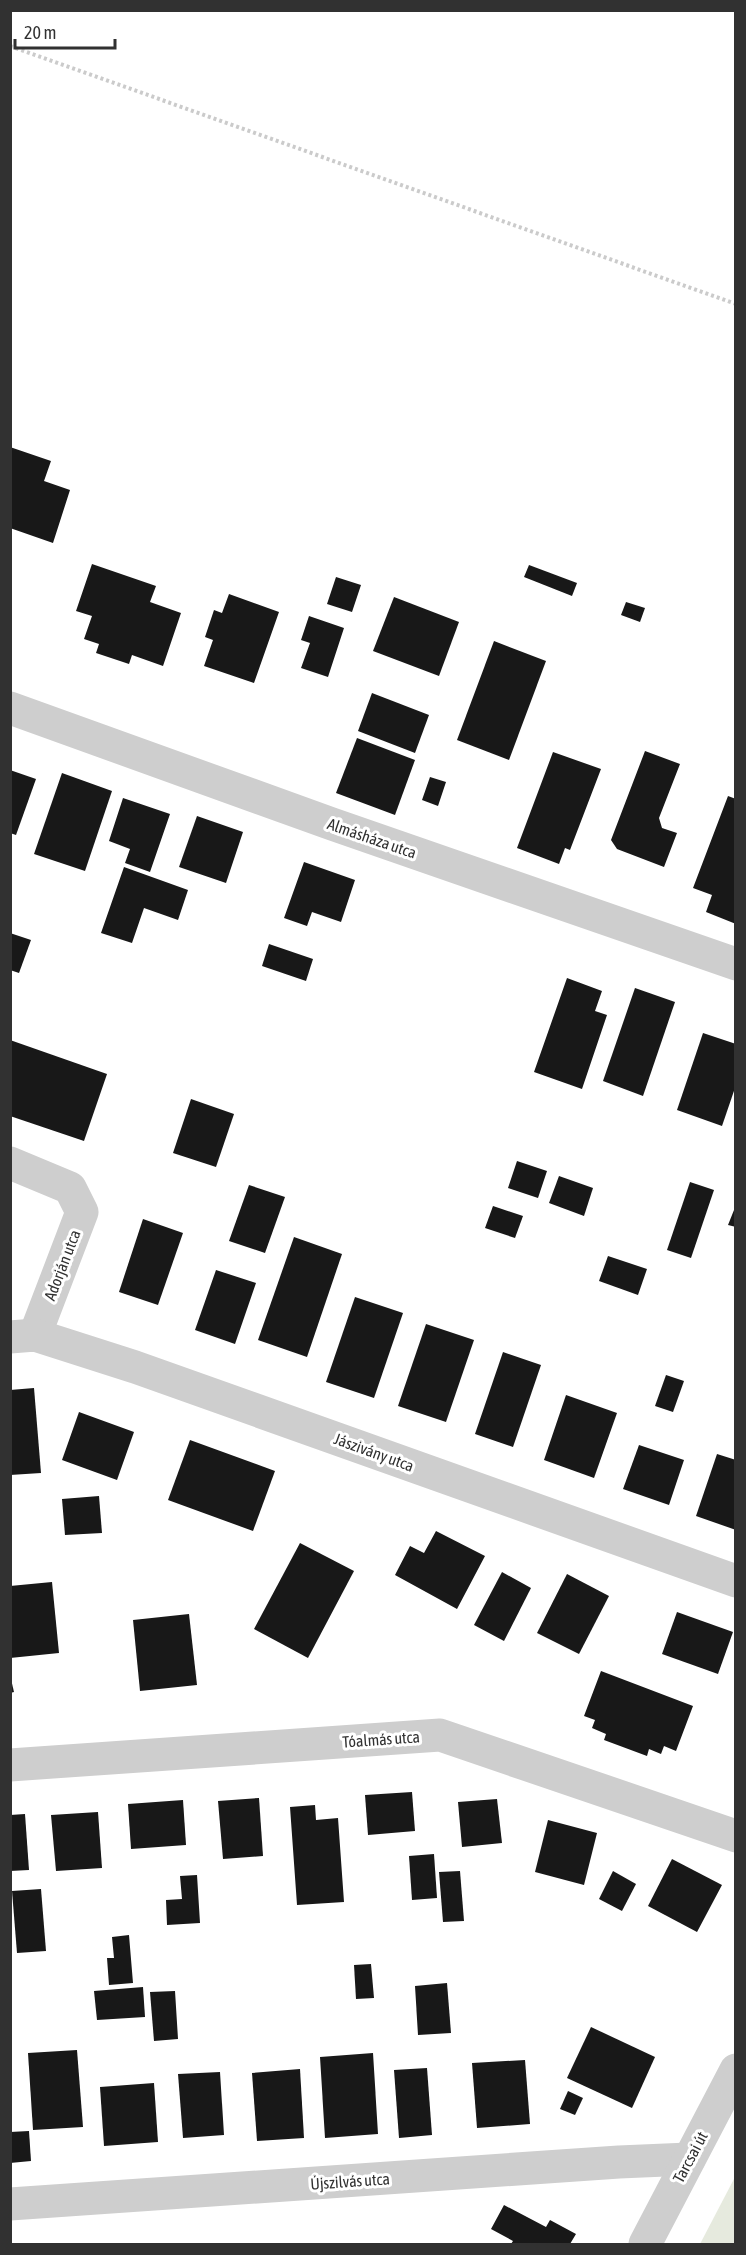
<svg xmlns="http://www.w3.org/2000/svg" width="746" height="2255" font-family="'Asap Condensed',sans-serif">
<rect width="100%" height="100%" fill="#fff"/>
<!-- green -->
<polygon fill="#e6eade" points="735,2177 735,2244 700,2244"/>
<!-- building -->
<g fill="#181818">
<polygon points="10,447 51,461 44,481 70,490 53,543 10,528"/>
<polygon points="92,564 156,586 150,602 181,613 163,666 132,655 129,664 96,653 99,644 84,639 92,616 76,611"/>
<polygon points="529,565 577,583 572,596 524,577"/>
<polygon points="336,577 361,585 352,612 327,604"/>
<polygon points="229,594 279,612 254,683 204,666 213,640 205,637 214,610 222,613"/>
<polygon points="394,597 459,622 439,676 373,651"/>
<polygon points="626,602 645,608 640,622 621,615"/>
<polygon points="309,616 344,628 328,677 301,668 310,643 301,640"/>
<polygon points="494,641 546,661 509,760 457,740"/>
<polygon points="372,693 429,715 415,753 358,731"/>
<polygon points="357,738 415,760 395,815 336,793"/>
<polygon points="645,751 680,764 659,818 662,828 677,833 664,867 617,849 611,840"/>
<polygon points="553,752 601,769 570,850 565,848 559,864 517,848"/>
<polygon points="10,770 36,779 16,835 10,833"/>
<polygon points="62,773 112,791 85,871 34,854"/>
<polygon points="430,777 446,782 438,806 422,800"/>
<polygon points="728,796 736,799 736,924 706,912 712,895 693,888"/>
<polygon points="123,798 170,814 150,872 125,863 130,849 109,841"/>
<polygon points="197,816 243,832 226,883 179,867"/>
<polygon points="304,862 355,880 341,922 312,912 307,926 284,918"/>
<polygon points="124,867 188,890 178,920 144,908 132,943 101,933"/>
<polygon points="10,933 31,940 19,973 10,970"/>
<polygon points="269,944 313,959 306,981 262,966"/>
<polygon points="567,978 602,991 595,1011 607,1015 582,1089 534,1072"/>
<polygon points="635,988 675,1002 643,1096 603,1081"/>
<polygon points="703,1033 736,1044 736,1085 722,1126 677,1110"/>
<polygon points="10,1040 107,1074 84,1141 10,1116"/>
<polygon points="191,1099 234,1114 216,1167 173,1153"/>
<polygon points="517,1161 547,1171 538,1198 508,1188"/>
<polygon points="559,1176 593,1188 584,1216 549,1203"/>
<polygon points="690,1182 714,1190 691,1258 667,1250"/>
<polygon points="249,1185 285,1197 265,1253 229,1241"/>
<polygon points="736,1205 736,1227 728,1225"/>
<polygon points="493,1206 523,1216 515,1238 485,1228"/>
<polygon points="143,1219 183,1233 158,1305 119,1292"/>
<polygon points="294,1237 342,1254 307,1357 258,1340"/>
<polygon points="608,1256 647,1269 638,1295 599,1281"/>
<polygon points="216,1270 256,1283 235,1344 195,1330"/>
<polygon points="355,1297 403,1313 374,1398 326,1382"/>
<polygon points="426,1324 474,1340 446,1422 398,1406"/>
<polygon points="503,1352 541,1365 513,1447 475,1434"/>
<polygon points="666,1375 684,1381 673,1412 655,1406"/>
<polygon points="34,1388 41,1473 10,1475 10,1390"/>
<polygon points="566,1395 617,1413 594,1478 544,1460"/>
<polygon points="79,1412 134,1432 117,1480 62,1460"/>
<polygon points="190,1440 275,1471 253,1531 168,1500"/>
<polygon points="639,1445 684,1460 669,1505 623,1489"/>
<polygon points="717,1454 736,1460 736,1530 696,1516"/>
<polygon points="99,1496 102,1533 65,1535 62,1499"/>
<polygon points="436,1531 485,1556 457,1609 395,1575 410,1546 424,1553"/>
<polygon points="300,1543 354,1571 308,1658 254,1629"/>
<polygon points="502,1572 531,1588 504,1641 474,1625"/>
<polygon points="567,1574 609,1596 579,1654 537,1633"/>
<polygon points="52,1582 59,1653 10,1658 10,1586"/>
<polygon points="677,1612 733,1632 718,1674 662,1654"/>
<polygon points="189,1614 197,1685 140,1691 133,1620"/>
<polygon points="601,1671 693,1706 676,1751 664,1746 661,1754 649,1749 647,1756 604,1740 606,1734 592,1728 595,1720 584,1716"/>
<polygon points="10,1675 14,1692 10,1693"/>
<polygon points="412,1792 415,1831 368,1835 365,1795"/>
<polygon points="259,1798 263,1856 223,1859 218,1801"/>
<polygon points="497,1799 502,1843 462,1847 458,1802"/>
<polygon points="183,1800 186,1845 131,1849 128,1804"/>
<polygon points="315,1805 316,1820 338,1818 344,1902 297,1905 290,1807"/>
<polygon points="98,1812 102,1868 56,1871 51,1815"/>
<polygon points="25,1814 29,1870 10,1871 10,1815"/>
<polygon points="548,1820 597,1833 584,1885 535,1872"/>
<polygon points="434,1854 437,1898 412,1900 409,1856"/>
<polygon points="672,1859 722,1885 697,1932 648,1906"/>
<polygon points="460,1871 464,1921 443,1922 439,1872"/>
<polygon points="613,1871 636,1884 622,1911 599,1899"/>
<polygon points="197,1875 200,1923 167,1925 166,1900 182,1899 180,1876"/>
<polygon points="41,1889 46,1951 17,1953 12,1891"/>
<polygon points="129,1935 133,1983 109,1985 107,1958 114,1958 112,1937"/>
<polygon points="371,1964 374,1998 356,1999 354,1965"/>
<polygon points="447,1983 451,2033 418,2035 415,1986"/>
<polygon points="143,1987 145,2017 97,2020 94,1991"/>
<polygon points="175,1991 178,2039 154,2041 150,1992"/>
<polygon points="591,2027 655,2057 632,2108 567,2078"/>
<polygon points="77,2050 83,2127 33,2130 28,2053"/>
<polygon points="373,2053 378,2134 325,2138 320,2057"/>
<polygon points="525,2060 530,2124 477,2128 472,2063"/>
<polygon points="427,2068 432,2135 399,2138 394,2070"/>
<polygon points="300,2069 304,2138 257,2141 252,2073"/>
<polygon points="220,2072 224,2135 183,2138 178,2074"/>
<polygon points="154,2083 158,2142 104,2146 100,2087"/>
<polygon points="568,2091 583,2098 575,2115 560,2109"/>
<polygon points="29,2131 31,2161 10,2163 10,2132"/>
<polygon points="504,2205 546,2227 550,2220 576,2234 570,2244 511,2244 513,2241 491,2229"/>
</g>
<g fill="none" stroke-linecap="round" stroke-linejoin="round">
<!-- path -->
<polyline stroke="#cbcbcb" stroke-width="4" stroke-dasharray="3 3" stroke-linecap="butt" points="10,46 736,304"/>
<!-- minor -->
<g stroke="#cecece" stroke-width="33">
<polyline points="10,708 332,824 736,964"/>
<polyline points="10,1163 70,1188 82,1212 35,1335"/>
<polyline points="10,1337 35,1335 135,1367 736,1581"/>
<polyline points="10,1765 440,1735 736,1836"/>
<polyline points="10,2204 619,2162 689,2159"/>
<polyline points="645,2244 736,2070"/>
</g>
</g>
<g text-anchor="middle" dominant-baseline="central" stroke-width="6" stroke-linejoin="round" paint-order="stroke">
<!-- street labels -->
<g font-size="16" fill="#313131" stroke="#fff">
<text transform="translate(372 838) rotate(19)">Almásháza utca</text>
<text transform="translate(62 1265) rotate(-69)">Adorján utca</text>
<text transform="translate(374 1452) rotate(20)">Jászivány utca</text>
<text transform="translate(381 1739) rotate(-4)">Tóalmás utca</text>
<text transform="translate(690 2157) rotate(-62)">Tarcsai út</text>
<text transform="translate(350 2181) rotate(-4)">Újszilvás utca</text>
</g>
</g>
<!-- border -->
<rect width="746" height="2255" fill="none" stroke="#313131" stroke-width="24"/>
<!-- scale -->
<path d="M15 39v9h100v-9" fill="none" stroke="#313131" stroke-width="3"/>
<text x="24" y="39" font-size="18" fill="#313131" stroke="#ffffff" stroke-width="4.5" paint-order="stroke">20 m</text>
</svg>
